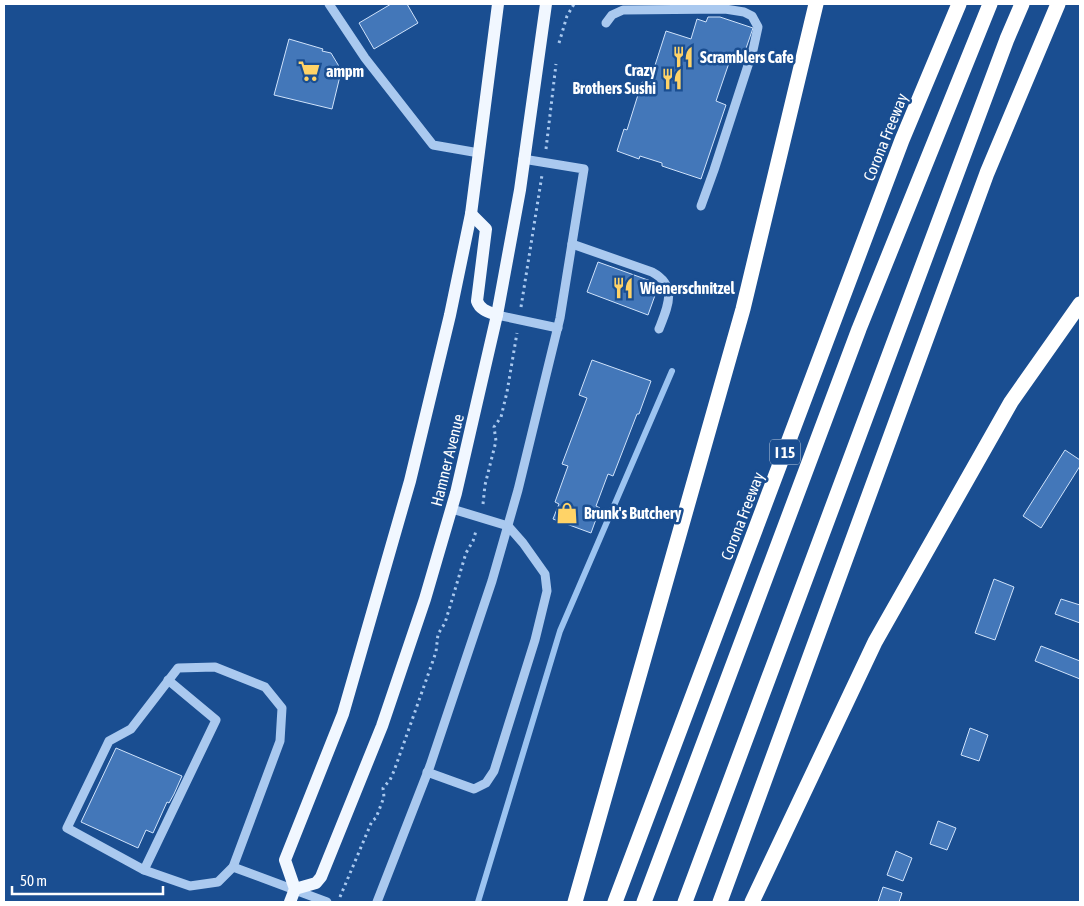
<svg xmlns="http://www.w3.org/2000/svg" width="1084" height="906" font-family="'Asap Condensed',sans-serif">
<rect width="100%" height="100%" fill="#1a4e91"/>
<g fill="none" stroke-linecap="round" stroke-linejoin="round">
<!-- stream -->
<polyline stroke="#9cc4f1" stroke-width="6" points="478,902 560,631 672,371"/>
</g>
<!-- building -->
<g fill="#4377b9" stroke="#d0e3fb">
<polygon points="391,4 407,4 418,23 374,49 359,23"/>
<polygon points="708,17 720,17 753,28 742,60 731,57 716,101 726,105 701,179 662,166 662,163 640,156 639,159 617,151 624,129 627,130 642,82 649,84 666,31 691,39 697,19 706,22"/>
<polygon points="289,39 323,49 322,51 331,53 340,68 337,75 340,76 332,109 274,95"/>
<polygon points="598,262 659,284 648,315 587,292"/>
<polygon points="592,360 651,381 639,414 637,414 613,476 608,474 596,506 600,508 591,533 553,519 559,504 555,502 568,466 562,464 587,398 579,395"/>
<polygon points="1065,450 1080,460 1080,466 1041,528 1023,516"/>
<polygon points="994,579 1014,587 995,640 975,633"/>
<polygon points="1061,599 1080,605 1080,623 1055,614"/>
<polygon points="1041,646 1080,661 1080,679 1035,661"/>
<polygon points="970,728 988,735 979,761 961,755"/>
<polygon points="116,748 182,776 174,794 169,803 167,802 153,833 146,830 138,848 81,822"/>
<polygon points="938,821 956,828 947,850 930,844"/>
<polygon points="896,851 912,858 903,881 887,875"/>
<polygon points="883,887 902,893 899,902 878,902"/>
</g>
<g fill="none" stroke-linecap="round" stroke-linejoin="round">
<!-- path -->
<g stroke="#aac9ef" stroke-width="3" stroke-dasharray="2.5 4" stroke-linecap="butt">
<polyline points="559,43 567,16 574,4"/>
<polyline points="546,149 556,64"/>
<polyline points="521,307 542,175"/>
<polyline points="483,504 485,485 496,441 494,427 501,417 507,392 517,333"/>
<polyline points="340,897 372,821 376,818 384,797 383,788 390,780 394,771 429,672 436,652 438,634 445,623 466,553 473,541 476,531"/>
</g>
<!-- minor -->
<g stroke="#aac9ef" stroke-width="9">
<polyline points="329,4 365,58 433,145 479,153"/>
<polyline points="606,23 612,15 623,10 725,9 744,12 752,16 758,27 753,50 714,170 701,206"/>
<path d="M572,244L652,272C678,286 668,306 659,329"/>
<polyline points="497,315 558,328"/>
<polygon points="215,667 265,687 282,708 280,741 233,867 218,882 190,886 144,870 67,828 109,741 131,729 178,668"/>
<polyline points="427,772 474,789 486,783 494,771 535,640 547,591 545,574 523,543 508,526 452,509"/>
<polyline points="233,867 327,902"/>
<polyline points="144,870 216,720 168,680"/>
<polyline points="377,902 430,766 492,581 518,490 560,318 584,169 523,159"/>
</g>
<!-- major -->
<g stroke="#f1f7ff" stroke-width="12">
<path d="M471,214L486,229L477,301C480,310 489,312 497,315"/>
<polyline points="295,889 316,883 321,877 382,726 425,599 456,493 497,315 520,190 546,4"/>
<polyline points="290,902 295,889 285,860 343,714 410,481 450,315 471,214 498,4"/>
</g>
<!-- highway -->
<g stroke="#fff" stroke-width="15">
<polyline points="575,902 743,309 816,4"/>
<polyline points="615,902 902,140 959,4"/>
<polyline points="644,902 859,329 990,4"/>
<polyline points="685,902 1007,39 1022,4"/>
<polyline points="720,902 987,173 1058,4"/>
<polyline points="752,902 875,642 1011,402 1080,304"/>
</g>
</g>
<!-- icons -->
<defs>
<g id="restaurant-bare" transform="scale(1.725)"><path d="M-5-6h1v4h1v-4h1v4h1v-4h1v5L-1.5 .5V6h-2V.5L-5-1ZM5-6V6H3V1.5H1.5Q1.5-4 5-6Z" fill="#ffd367" stroke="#1a4e91" stroke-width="2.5" paint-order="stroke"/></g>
<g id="supermarket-bare" transform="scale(1.725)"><path d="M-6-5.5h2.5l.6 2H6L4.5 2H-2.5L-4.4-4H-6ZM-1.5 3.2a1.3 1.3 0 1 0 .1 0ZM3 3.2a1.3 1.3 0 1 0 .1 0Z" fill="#ffd367" stroke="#1a4e91" stroke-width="2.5" paint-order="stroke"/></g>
<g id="shop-bare" transform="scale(1.725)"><path d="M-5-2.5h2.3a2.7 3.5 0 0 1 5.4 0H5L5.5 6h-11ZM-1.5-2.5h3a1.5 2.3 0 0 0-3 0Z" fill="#ffd367" stroke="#1a4e91" stroke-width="2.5" paint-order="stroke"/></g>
</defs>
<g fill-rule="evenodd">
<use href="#restaurant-bare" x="683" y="57"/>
<use href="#supermarket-bare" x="309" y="71"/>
<use href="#restaurant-bare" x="672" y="79"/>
<use href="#restaurant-bare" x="623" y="288"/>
<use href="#shop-bare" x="567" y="513"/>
</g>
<g text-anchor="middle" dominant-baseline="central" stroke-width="5" stroke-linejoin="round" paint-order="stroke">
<!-- shield labels -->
<rect fill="#1a4e91" stroke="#bacade" stroke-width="1" x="770" y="439.5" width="30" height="25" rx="4"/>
<g font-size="15" font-weight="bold" fill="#fff">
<text x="785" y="452">I 15</text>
</g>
<!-- poi labels -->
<g font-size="16" font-weight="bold" fill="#fff" stroke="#1a4e91" text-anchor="start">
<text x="700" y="57">Scramblers Cafe</text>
<text x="656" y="70" text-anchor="end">Crazy<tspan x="656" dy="18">Brothers Sushi</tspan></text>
<text x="326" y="71">ampm</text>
<text x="640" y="288">Wienerschnitzel</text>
<text x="584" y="513">Brunk's Butchery</text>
</g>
<!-- street labels -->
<g font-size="16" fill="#fff" stroke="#1a4e91">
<text transform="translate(885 137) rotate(-68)">Corona Freeway</text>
<text transform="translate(447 460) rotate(-76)">Hamner Avenue</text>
<text transform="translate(742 516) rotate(-69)">Corona Freeway</text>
</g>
</g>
<!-- border -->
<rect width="1084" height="906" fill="none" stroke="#ffffff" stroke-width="10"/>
<!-- scale -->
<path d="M12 886v8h151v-8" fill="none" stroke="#ffffff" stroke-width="2.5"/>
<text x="20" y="886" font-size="15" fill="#ffffff" stroke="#1a4e91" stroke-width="4" paint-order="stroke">50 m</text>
</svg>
